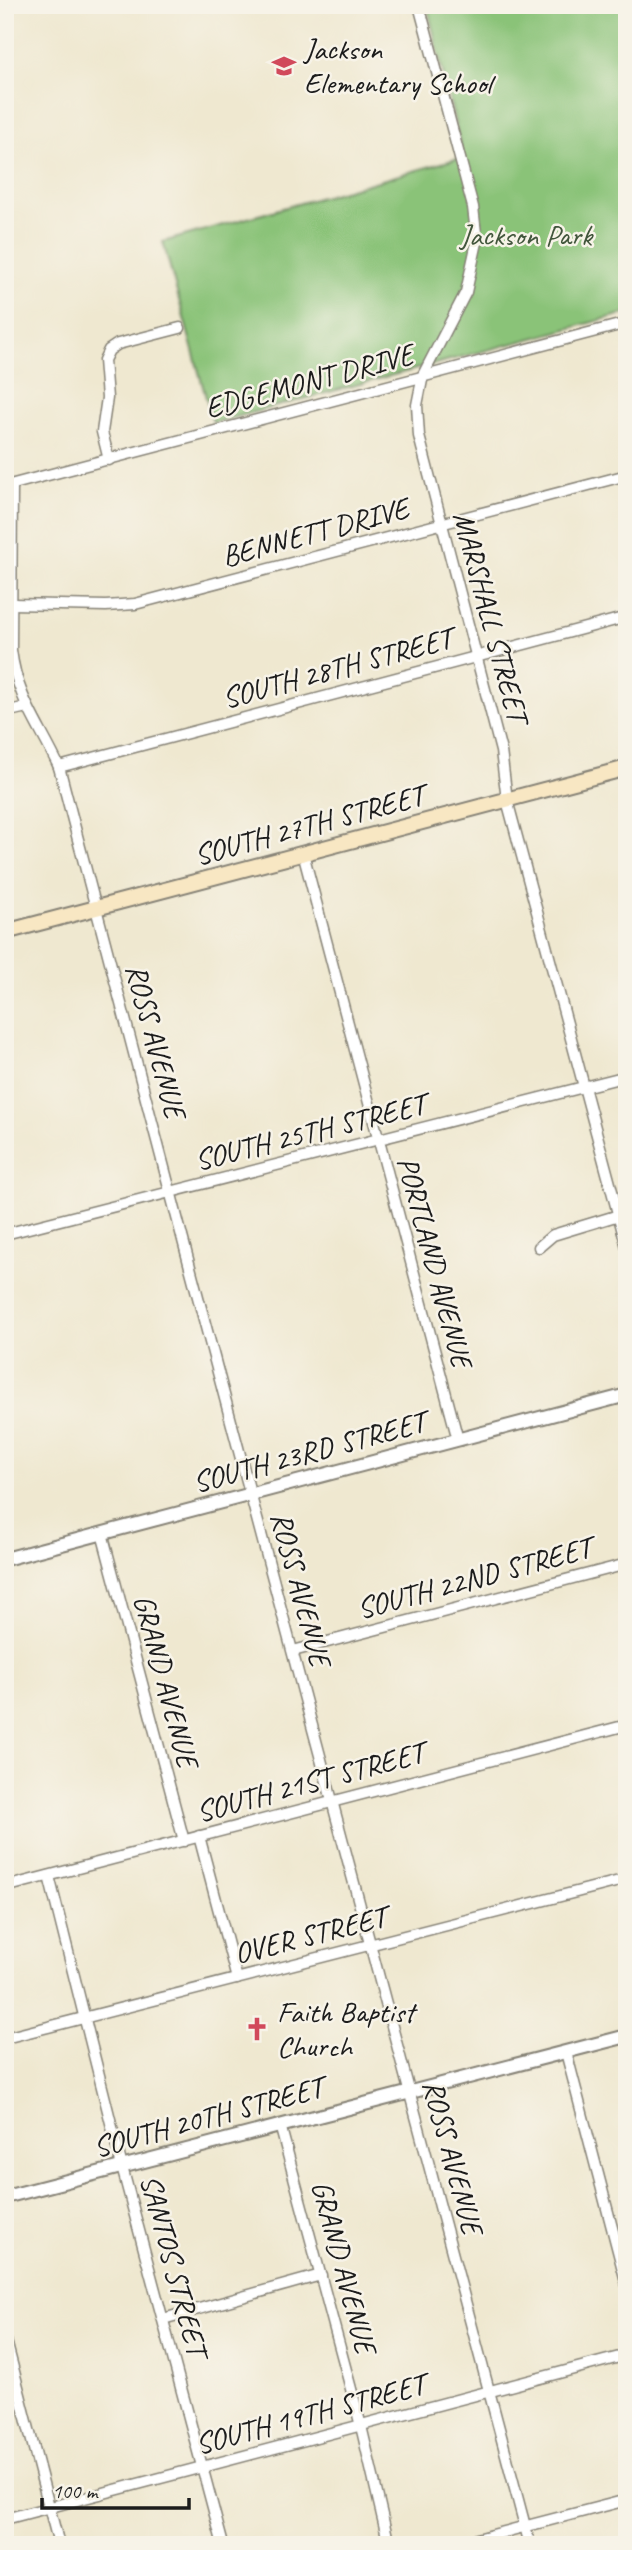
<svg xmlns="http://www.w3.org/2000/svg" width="632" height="2550" font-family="Caveat,sans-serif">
<rect width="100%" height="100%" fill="#f7f3e8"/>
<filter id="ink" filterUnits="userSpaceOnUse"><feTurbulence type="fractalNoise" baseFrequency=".0143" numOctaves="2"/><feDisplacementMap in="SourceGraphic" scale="14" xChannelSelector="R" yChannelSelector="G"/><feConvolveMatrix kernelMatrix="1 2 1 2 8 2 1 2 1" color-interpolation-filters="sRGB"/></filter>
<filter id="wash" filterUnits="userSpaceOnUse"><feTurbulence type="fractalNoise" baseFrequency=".00686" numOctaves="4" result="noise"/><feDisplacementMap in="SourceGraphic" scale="28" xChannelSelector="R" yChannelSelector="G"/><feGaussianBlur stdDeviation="1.57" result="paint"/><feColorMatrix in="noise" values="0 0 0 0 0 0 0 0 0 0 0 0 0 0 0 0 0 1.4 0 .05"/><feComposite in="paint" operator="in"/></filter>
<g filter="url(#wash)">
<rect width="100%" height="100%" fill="#efe8d0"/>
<!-- green -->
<polygon fill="#8ac378" stroke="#53704a" stroke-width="2" points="427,5 627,5 627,313 213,423 163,242 463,157"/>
</g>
<g filter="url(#ink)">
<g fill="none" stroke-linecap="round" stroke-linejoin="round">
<!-- minor casing -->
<g stroke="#868276" stroke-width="13">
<g id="minor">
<polyline points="419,5 473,207 477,242 466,292 423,375 417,405 419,436 501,751 507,800 627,1247"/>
<polyline points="109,460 102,432 107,398 104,360 109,350 118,344 180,328"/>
<path d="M12,485L11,650C17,699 39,724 59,767L190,1267L530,2545"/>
<polyline points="6,486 627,323"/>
<polyline points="12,604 106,606 135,604 627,475"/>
<polyline points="5,712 27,707"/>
<polyline points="59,767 627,617"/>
<polyline points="303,853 458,1440"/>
<polyline points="5,1234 627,1076"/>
<polyline points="539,1247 553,1235 619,1215"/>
<polyline points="102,1533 184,1841"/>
<polyline points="293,1651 627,1564"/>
<polyline points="199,1836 237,1979"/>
<polyline points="49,1876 122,2167 223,2545"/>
<polyline points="5,1887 627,1725"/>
<polyline points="5,2038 627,1879"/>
<polyline points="566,2052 627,2285"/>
<polyline points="280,2125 361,2426 389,2545"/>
<polyline points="163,2319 321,2275"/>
<polyline points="5,2337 59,2545"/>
<polyline points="5,2519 627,2355"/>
<polyline points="454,2545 627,2500"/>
</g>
</g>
<!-- tertiary casing -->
<g stroke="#868276" stroke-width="16">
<g id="tertiary">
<polyline points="5,1559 627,1395"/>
<polyline points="5,2197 627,2036"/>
</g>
</g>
<!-- secondary casing -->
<g stroke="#868276" stroke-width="18">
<polyline id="secondary" points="5,932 627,768"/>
</g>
<!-- minor -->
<use href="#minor" stroke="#fff" stroke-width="10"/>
<!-- tertiary -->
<use href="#tertiary" stroke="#fff" stroke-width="12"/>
<!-- secondary -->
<use href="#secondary" stroke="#f8e7c3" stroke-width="14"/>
</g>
</g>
<!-- icons -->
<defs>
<g id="school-bare" transform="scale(1.89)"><path d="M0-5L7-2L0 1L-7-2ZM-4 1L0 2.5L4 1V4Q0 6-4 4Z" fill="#d1495b" stroke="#f7f3e8" stroke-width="2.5" paint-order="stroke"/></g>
<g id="church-bare" transform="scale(1.89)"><path d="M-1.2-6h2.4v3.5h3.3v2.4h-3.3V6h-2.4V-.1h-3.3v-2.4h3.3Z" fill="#d1495b" stroke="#f7f3e8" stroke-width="2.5" paint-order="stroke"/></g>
</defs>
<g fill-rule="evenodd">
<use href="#school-bare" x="284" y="66"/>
<use href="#church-bare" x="257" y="2029"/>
</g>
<g text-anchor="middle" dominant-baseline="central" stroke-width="5" stroke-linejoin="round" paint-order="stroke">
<!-- poi labels -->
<g font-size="30" fill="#1c1c1c" stroke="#f7f3e8" text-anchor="start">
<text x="304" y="49">Jackson<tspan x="304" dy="34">Elementary School</tspan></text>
<text x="277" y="2012">Faith Baptist<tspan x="277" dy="34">Church</tspan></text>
</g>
<!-- park labels -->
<g font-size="30" fill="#42563c" stroke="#f7f3e8">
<text x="526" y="235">Jackson Park</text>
</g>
<!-- street labels -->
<g font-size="30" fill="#1c1c1c" stroke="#f7f3e8">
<text transform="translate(309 381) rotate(-15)">EDGEMONT DRIVE</text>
<text transform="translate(315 532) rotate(-15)">BENNETT DRIVE</text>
<text transform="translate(491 617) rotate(75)">MARSHALL STREET</text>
<text transform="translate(337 668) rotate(-15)">SOUTH 28TH STREET</text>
<text transform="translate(309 825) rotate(-15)">SOUTH 27TH STREET</text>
<text transform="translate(156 1041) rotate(75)">ROSS AVENUE</text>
<text transform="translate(310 1132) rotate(-14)">SOUTH 25TH STREET</text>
<text transform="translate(435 1262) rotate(75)">PORTLAND AVENUE</text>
<text transform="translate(309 1452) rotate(-15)">SOUTH 23RD STREET</text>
<text transform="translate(474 1578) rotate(-15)">SOUTH 22ND STREET</text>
<text transform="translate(301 1589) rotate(75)">ROSS AVENUE</text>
<text transform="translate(166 1681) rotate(75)">GRAND AVENUE</text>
<text transform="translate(310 1782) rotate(-15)">SOUTH 21ST STREET</text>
<text transform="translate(310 1935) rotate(-14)">OVER STREET</text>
<text transform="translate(208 2117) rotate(-15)">SOUTH 20TH STREET</text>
<text transform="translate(453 2157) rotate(75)">ROSS AVENUE</text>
<text transform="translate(174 2265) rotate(75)">SANTOS STREET</text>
<text transform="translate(344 2267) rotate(75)">GRAND AVENUE</text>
<text transform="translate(310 2414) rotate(-15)">SOUTH 19TH STREET</text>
</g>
</g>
<!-- margin -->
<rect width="632" height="2550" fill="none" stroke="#f7f3e8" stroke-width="28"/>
<!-- scale -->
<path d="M42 2498v10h147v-10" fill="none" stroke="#1c1c1c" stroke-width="3.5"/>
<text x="52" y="2498" font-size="21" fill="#1c1c1c" stroke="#f7f3e8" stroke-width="5" paint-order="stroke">100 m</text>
</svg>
